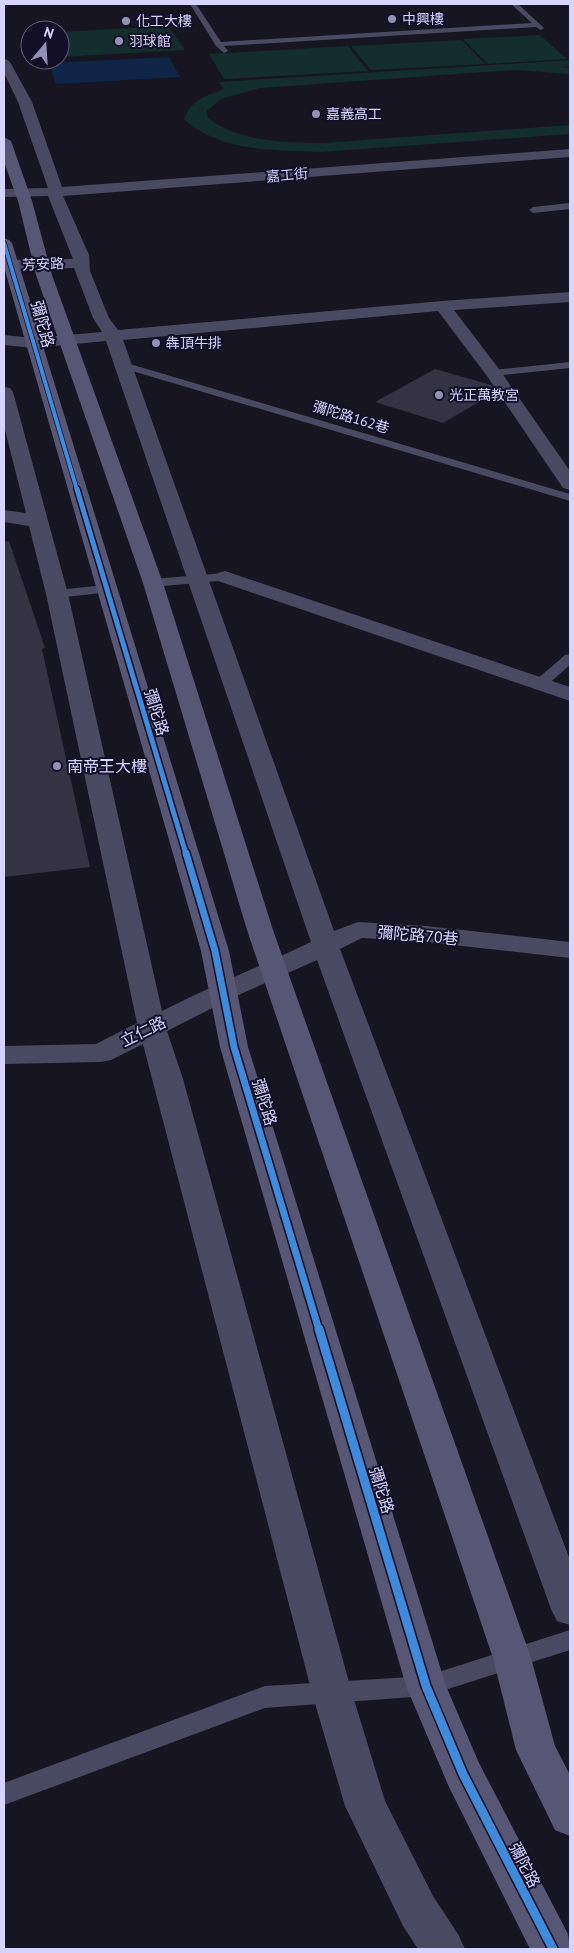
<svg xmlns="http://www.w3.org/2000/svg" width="574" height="1953" font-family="'PT Sans','Noto Sans TC',sans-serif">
<rect width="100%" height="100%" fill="#161521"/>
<!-- green -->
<g fill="#132d2c">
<polygon points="168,26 185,50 60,57 60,32"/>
<polygon points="540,35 567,59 488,64 463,39"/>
<polygon points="462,40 485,64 371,70 351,46"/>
<polygon points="348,46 368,71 224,79 209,54"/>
<path d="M570,60V66L563,67L570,68V74L515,70L260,88L221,99L207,111L208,118C240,142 284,143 323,143L570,125V134L321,152C276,150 219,152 184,119C191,100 205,96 224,89L218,82Z"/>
</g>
<!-- water -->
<polygon fill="#0e2548" points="169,57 180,77 56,84 49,63"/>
<!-- building -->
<g fill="#343243">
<polygon points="435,369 491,385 496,392 443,423 375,402"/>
<polygon points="9,541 45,648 42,649 90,867 4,877 4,542"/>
</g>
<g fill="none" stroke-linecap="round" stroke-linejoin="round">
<!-- lane -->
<g fill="#494962" fill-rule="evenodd">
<polygon points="190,4 196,4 221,42 532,23 511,4 518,4 544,28 541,30 536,27 224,46 228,51 224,53 216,46"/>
<polygon points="570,203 570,209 533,213 529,210 533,207"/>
<polygon points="123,362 570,494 570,501 119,367 118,365"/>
<polygon points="570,362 570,368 493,376 488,373 493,370"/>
<polygon points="225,573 229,574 231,577 229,580 153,587 147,583 153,579"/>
<polygon points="106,585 110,586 112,589 110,592 57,598 51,594 57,590"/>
<polygon points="570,654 570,665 546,686 536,686 534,683 536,680 565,655"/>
<polygon points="570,1630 570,1650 426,1696 265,1708 4,1805 4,1783 265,1686 426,1676"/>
</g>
<!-- street -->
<g fill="#494962" fill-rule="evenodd">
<path d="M4,58L10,62L32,102L62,187L570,149V157L63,196L89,255L90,271L109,318L118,330L442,301L570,292V302L454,310L499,369L570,471V490L563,488L487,376L438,311L123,340L334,931L358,922L426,926L570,942V958L426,942L362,938L340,949L570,1560V1625L557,1621L551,1609L317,960L234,997L167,1031L183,1079L352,1693L385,1801L433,1896L458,1934L465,1949H418L403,1926L345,1806L312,1693L143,1044L111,1060L101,1062L4,1064V1046L96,1044L137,1023L46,594L29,526L4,522V510L26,513L4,426V387L10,388L13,392L68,594L162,1011C211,986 261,966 311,942L106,341L33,348L4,345V335L33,338L102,332L93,318L74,268L4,270V260L73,259L48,196L4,197V189L48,188L18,102L4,73Z"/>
<polygon points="225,571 570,687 570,701 218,581 215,577 218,573"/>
</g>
<!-- secondary -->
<g fill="#575674" fill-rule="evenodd">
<polygon points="4,137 11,141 32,201 52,275 163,583 273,930 531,1658 555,1746 570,1775 570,1836 555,1830 516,1750 493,1658 247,930 143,583 36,275 18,201 4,162"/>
<polygon points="4,238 9,240 12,243 37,323 42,343 229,951 248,1047 446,1686 479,1763 568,1934 570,1949 530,1949 449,1787 406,1686 220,1047 201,951 4,267"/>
</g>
<!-- cycleway-far3 casing -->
<g stroke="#120f27" stroke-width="5.5">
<polyline id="cycleway-far3" points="4,243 77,490"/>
</g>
<!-- cycleway-far2 casing -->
<g stroke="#120f27" stroke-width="8">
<polyline id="cycleway-far2" points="77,489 186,854"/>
</g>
<!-- cycleway-far1 casing -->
<g stroke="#120f27" stroke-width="10">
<polyline id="cycleway-far1" points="186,853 215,951 234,1047 319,1330"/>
</g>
<!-- cycleway casing -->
<g stroke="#120f27" stroke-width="12">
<polyline id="cycleway" points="319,1329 426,1686 463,1774 553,1949"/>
</g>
<!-- cycleway-far3 -->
<use href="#cycleway-far3" stroke="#408adc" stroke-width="4"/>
<!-- cycleway-far2 -->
<use href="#cycleway-far2" stroke="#408adc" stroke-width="5"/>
<!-- cycleway-far1 -->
<use href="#cycleway-far1" stroke="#408adc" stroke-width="7"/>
<!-- cycleway -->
<use href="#cycleway" stroke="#408adc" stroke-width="9"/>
</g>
<!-- markers -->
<g fill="#9391b1" stroke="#120f27" stroke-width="2">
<circle cx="392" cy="19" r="5"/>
<circle cx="126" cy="21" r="5"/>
<circle cx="119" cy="41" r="5"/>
<circle cx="316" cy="114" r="5"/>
<circle cx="156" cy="343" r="5"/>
<circle cx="439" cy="395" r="5"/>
<circle cx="57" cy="766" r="5"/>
</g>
<g text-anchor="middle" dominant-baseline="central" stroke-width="4" stroke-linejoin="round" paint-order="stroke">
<!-- far-poi labels -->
<g font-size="14" fill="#d7d4ff" stroke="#120f27" text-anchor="start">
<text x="402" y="19">中興樓</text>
<text x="136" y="21">化工大樓</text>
<text x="129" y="41">羽球館</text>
<text x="326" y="114">嘉義高工</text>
<text x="166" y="343">犇頂牛排</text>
<text x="449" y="395">光正萬教宮</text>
</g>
<!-- far-street labels -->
<g font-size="14" fill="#d7d4ff" stroke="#120f27">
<text transform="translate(287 175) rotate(-5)">嘉工街</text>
<text transform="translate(43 264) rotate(-2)">芳安路</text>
<text transform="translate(351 417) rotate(17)">彌陀路162巷</text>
</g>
<!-- street labels -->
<g font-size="16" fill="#d7d4ff" stroke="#120f27">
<text transform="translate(43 324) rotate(75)">彌陀路</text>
<text transform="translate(157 712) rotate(73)">彌陀路</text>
<text transform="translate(418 935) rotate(5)">彌陀路70巷</text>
<text transform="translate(143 1031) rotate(-26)">立仁路</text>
<text transform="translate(265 1102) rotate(73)">彌陀路</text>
<text transform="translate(382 1490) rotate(73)">彌陀路</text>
<text transform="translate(525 1865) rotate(63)">彌陀路</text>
</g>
<!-- poi labels -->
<g font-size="16" fill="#d7d4ff" stroke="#120f27" text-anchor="start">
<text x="67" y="766">南帝王大樓</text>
</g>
</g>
<!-- border -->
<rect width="574" height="1953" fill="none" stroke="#d7d4ff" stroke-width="10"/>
<!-- north arrow -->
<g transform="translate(45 45) rotate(18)"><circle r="24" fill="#120f27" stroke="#615e7d"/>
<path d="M0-4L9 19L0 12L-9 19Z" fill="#9391b1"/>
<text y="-8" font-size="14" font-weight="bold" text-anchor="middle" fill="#d7d4ff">N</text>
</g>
</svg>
